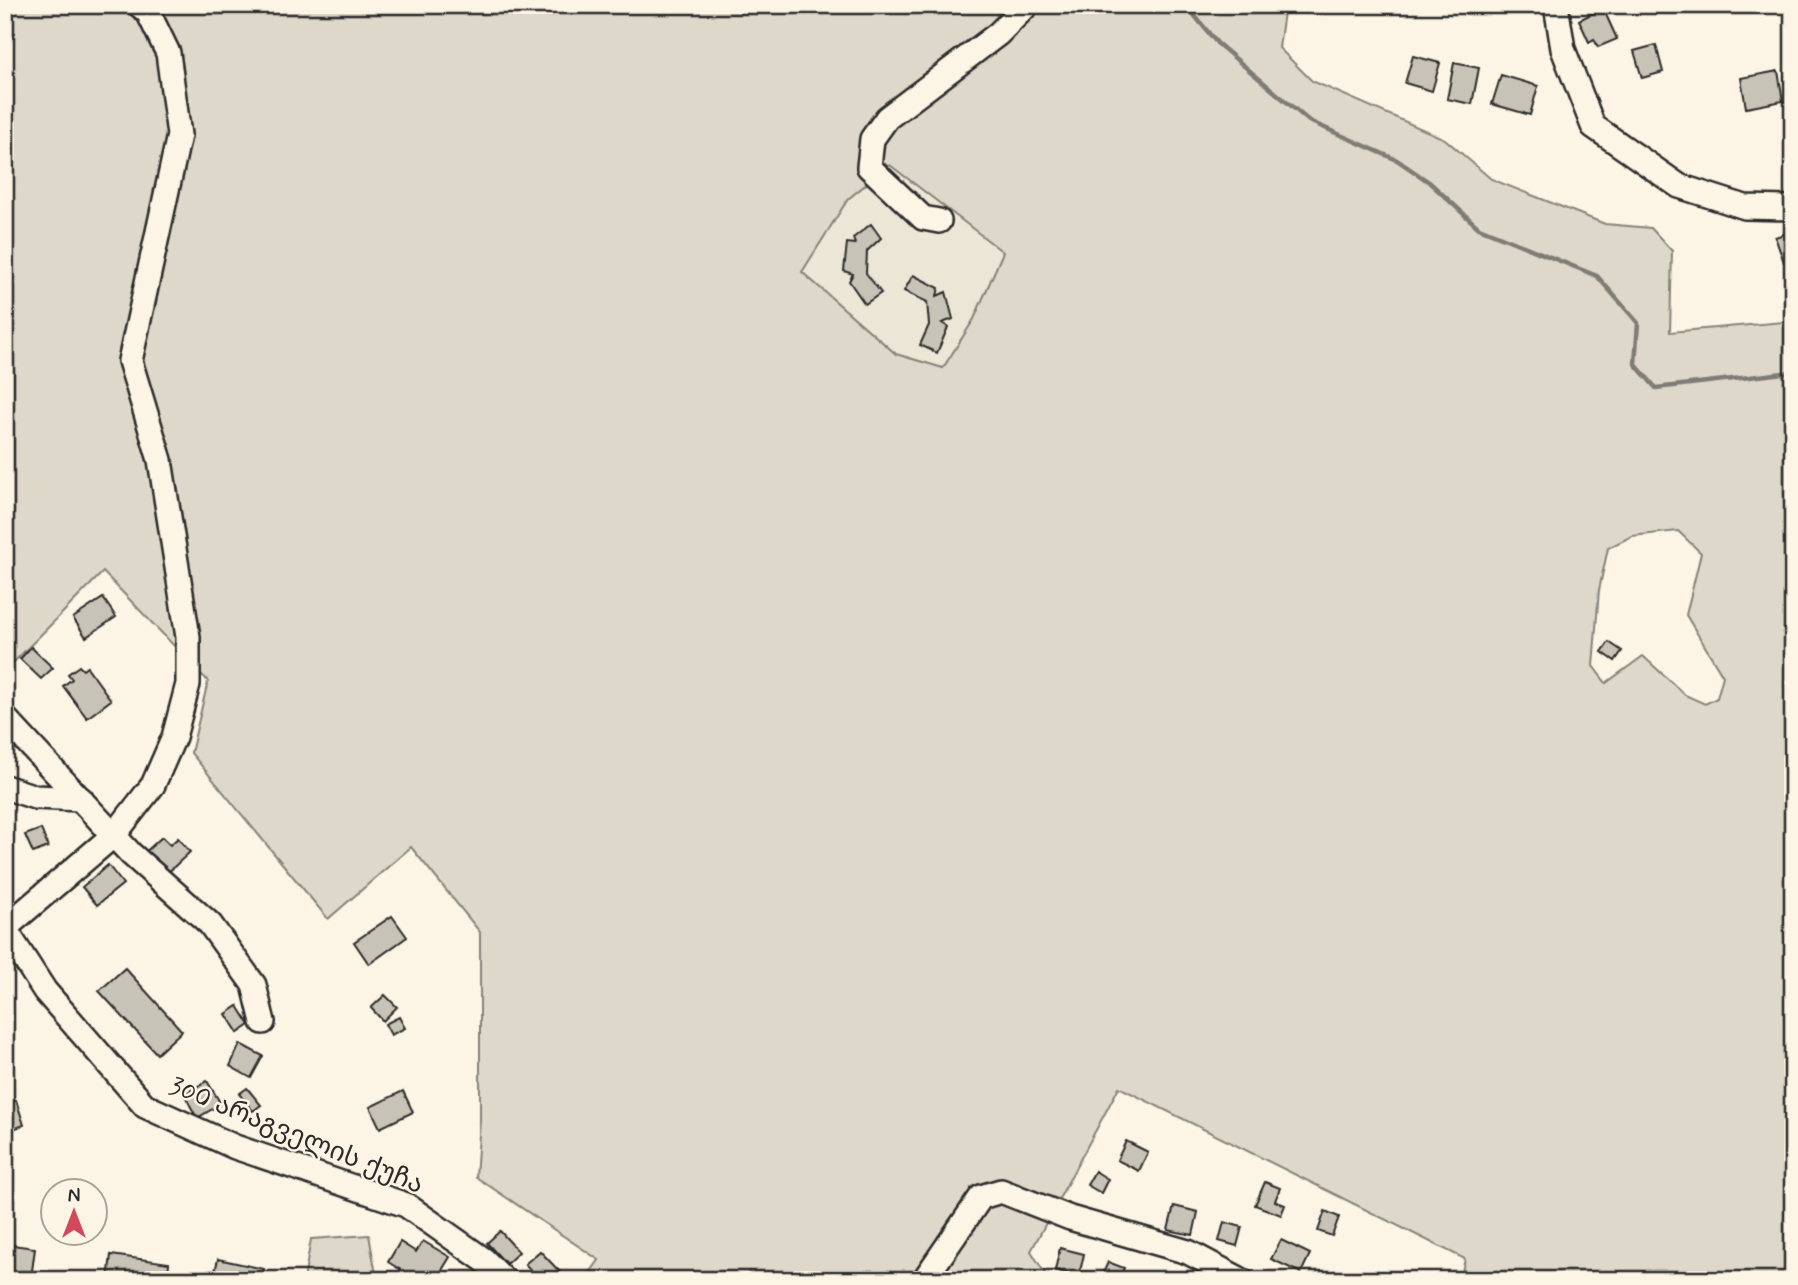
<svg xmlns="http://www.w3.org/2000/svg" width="1798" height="1285" font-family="Mynerve,'Noto Sans Georgian',sans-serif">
<rect width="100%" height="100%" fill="#fcf5e5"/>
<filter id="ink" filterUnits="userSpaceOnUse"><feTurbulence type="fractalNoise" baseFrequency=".0143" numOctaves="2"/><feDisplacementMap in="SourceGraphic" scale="14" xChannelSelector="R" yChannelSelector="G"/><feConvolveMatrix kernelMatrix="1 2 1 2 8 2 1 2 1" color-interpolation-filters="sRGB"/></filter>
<g filter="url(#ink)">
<!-- built -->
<polygon fill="#ece6d7" points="890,165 1003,252 974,319 943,368 896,354 802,272 848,199"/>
<!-- green -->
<g fill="#ded8ca" stroke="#84827a" stroke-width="2" fill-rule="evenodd">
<path d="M5,5H1266L1284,12L1279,48L1312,81L1445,139L1491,179L1605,224L1651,228L1672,251L1670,332L1784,322L1793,325V1280H1460L1465,1259L1119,1087L1031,1251L1049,1280H768L749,1271L744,1280H585L599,1260L476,1177L480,1120V932L411,847L328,919L191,753L208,681L103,572L5,671ZM890,165L1003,252L974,319L943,368L896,354L802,272L848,199ZM1678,531L1701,553L1686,615L1723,676L1717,698L1705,704L1685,695L1643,656L1606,683L1593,666L1599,590L1608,548L1632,536Z"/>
<polygon points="369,1235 377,1280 304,1280 311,1239"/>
</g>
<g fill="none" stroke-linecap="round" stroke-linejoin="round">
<!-- stream -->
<polyline stroke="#7d7b74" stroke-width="4.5" points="1186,5 1217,43 1309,121 1397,160 1429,182 1479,228 1597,276 1638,323 1635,364 1656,388 1793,372"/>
</g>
<!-- building -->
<g fill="#c8c3b7" stroke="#2b2b2b" stroke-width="2">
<polygon points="1603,8 1617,39 1598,47 1594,39 1589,42 1579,20"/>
<polygon points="1656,45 1663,72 1642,78 1634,51"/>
<polygon points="1413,56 1440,63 1432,91 1405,83"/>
<polygon points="1454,63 1479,68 1472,104 1447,99"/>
<polygon points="1778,71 1783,101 1746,108 1741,78"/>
<polygon points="1501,75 1538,86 1530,115 1492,104"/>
<polygon points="871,224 881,238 867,251 866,273 881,293 865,304 849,281 853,274 844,271 847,243 855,244 853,238"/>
<polygon points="1793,231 1793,260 1784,262 1775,237"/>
<polygon points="913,275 939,288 937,296 946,292 953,319 942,323 948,327 937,353 920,345 929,325 927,302 904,291"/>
<polygon points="103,598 116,617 86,637 73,618"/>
<polygon points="1609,642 1622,651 1615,661 1602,652"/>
<polygon points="31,647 53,668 41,679 20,659"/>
<polygon points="79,666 83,670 87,667 111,700 87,718 63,686 72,679 68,674"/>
<polygon points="41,829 48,847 33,853 25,835"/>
<polygon points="162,837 170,845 178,838 190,852 162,878 141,856"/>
<polygon points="108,865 123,884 97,905 82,887"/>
<polygon points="392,916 407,937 369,964 354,942"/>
<polygon points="125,968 182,1031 157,1054 99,991"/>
<polygon points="385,995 397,1007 383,1021 371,1008"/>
<polygon points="238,1006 250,1025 238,1033 226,1014"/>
<polygon points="399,1017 405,1028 391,1035 385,1024"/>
<polygon points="240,1044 263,1056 251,1078 230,1066"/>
<polygon points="207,1081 221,1104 197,1118 184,1094"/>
<polygon points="247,1088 261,1105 253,1111 239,1094"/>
<polygon points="403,1091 413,1112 380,1128 370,1107"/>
<polygon points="16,1100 24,1125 5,1132 5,1104"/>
<polygon points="1126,1141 1148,1152 1139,1171 1117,1160"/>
<polygon points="1095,1171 1108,1179 1101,1193 1087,1185"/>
<polygon points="1265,1182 1280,1188 1275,1201 1285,1205 1281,1215 1255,1205"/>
<polygon points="1174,1206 1198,1212 1193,1235 1168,1230"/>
<polygon points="1325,1211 1339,1217 1332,1236 1318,1231"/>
<polygon points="1224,1222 1242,1227 1237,1246 1219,1241"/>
<polygon points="500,1231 519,1252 506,1264 487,1243"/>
<polygon points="1281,1240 1310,1254 1301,1273 1271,1259"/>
<polygon points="423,1241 450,1257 439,1275 447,1280 395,1280 401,1270 388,1262 400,1242 416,1252"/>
<polygon points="5,1244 35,1248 31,1279 5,1276"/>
<polygon points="1060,1248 1084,1254 1079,1276 1055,1270"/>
<polygon points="540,1251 560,1272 552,1280 540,1280 525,1264"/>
<polygon points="111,1255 169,1263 167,1280 108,1280"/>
<polygon points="218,1259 264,1269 261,1280 213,1280"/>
<polygon points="1108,1262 1124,1268 1119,1280 1100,1280"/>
</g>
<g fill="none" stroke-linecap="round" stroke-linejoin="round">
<!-- minor casing -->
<g stroke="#2b2b2b" stroke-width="28">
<g id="minor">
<polyline points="1556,5 1563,49 1593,126 1679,186 1745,207 1793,208"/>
<polyline points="939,221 923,218 869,167 872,139 887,118 998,34 1027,5"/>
<polyline points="5,718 131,854 210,924 254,985 263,1022"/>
<polyline points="5,787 35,797 81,799"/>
<polyline points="5,928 115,834 153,785 174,737 188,684 188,637 160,460 130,361 179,135 168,53 148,12 139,5"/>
<polyline points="5,929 45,991 145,1106 235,1147 406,1205 484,1260 504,1280"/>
<polyline points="924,1280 981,1197 1001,1191 1070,1218 1188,1252 1241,1280"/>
</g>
</g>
<!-- minor -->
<use href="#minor" stroke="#fcf5e5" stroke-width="23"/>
</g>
</g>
<g text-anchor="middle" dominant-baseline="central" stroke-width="5" stroke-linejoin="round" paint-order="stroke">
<!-- street labels -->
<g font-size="26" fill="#2b2b2b" stroke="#fcf5e5">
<text transform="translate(296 1136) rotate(22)">300 არაგველის ქუჩა</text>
</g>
</g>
<!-- margin -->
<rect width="1798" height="1285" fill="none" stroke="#fcf5e5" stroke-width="28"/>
<rect x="14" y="14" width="1770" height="1257" fill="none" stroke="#2b2b2b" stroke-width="2.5" filter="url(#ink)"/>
<!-- north arrow -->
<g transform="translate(74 1212)"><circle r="33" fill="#fcf5e5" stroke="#a8a49b" stroke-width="2"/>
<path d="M0-5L12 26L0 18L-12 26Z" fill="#d1495b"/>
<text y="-10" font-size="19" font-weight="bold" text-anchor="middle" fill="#2b2b2b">N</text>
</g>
</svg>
